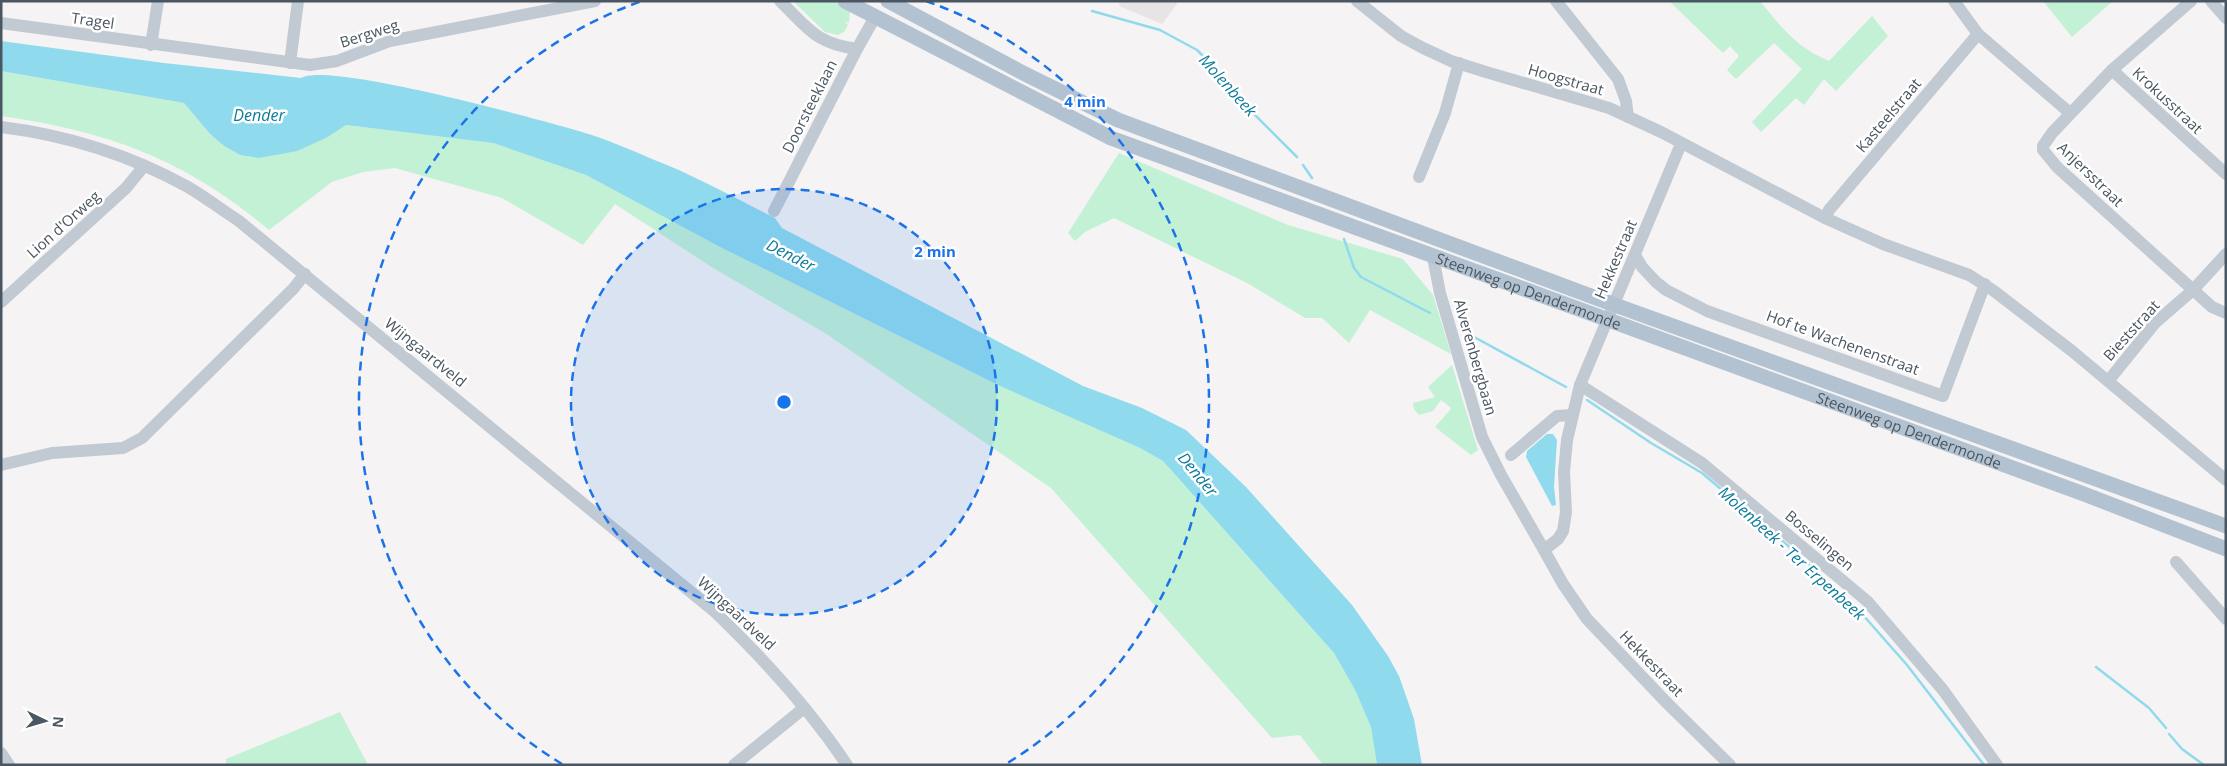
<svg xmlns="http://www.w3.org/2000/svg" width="2227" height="766" font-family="'Open Sans',sans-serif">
<rect width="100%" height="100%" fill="#f5f3f3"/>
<!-- education -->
<polygon fill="#e6e4e5" points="1120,1 1179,1 1162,24 1119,6"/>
<!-- green -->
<g fill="#c3f1d5">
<polygon points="793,1 837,1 850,8 849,23 845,21 848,25 844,32 838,35 825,32"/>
<path d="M1669,1H1760C1782,28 1797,48 1829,61L1872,16L1888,36L1836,91L1824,79L1804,105L1796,98L1761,132L1752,122L1802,69L1774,43L1736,79L1727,70L1739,56L1730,46L1723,53Z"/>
<polygon points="2043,1 2113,1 2072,37"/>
<path d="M1,71L184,103L210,134L224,146L240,155L259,158L313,143L328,137L346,125L493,143L586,175L720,247L1002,387L1140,448L1163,461L1334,653L1355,690L1371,727L1377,765H1323L1300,735L1272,738L1051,488L825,333L713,268L615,204L583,245L502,198L395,168L363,172L332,182L269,230C186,160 108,131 1,116Z"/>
<polygon points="1119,153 1288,225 1403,259 1433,295 1451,354 1370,310 1349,343 1322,318 1305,318 1249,284 1114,218 1085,232 1075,241 1068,233"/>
<polygon points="1452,365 1478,450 1471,455 1435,427 1451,409 1450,407 1441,400 1433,411 1419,415 1414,409 1413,403 1435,397 1428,387"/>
<polygon points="340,712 368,765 226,765 226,759"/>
</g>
<!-- water -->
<g fill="#90daee">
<path d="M1,41L164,63L301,78C327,61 542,120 582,132C606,139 629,149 652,159C694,175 735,198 775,218L782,228L1083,386L1142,408L1186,430L1246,487L1352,605L1388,656L1399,676L1414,719L1422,765H1377L1371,727L1355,690L1334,653L1163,461L1140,448L1002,387L720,247L586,175L493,143L346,125L328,137L297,151L259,158L240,155L224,146L210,134L184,103L1,71Z"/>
<polygon points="1547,434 1553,434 1557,440 1554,487 1556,505 1552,506 1526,457 1527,451"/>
</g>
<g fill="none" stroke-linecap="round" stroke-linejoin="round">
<!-- stream -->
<g stroke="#90daee" stroke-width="2.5">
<polyline points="1092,11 1160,30 1197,50 1208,61 1233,93 1297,157"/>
<polyline points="1303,165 1312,178"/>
<polyline points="1344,239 1354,268 1361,277 1430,313"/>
<polyline points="1463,331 1566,387"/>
<polyline points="1587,400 1651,443 1702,473 1799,555 1863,615 1907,665 1984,765"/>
<polyline points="2096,667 2149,708 2166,728"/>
<polyline points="2169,734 2182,749 2204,765"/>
</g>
<!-- minor -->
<g stroke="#c1cad2" stroke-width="12">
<path d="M780,1C809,29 815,43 857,49"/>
<polyline points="1357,1 1401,36 1423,48 1451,61 1486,72 1609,108 1661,132 1825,218 1883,244 1969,275 1994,291 2072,351 2226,480"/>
<polyline points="1556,1 1618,79 1626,101 1628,117"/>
<polyline points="1954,1 1978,34 2070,113"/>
<polyline points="2191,1 2112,70 2052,133 2043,146 2043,150 2057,167 2212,307 2226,313"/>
<polyline points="2211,1 2226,18"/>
<polyline points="1,23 310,65 337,61 390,41 595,1"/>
<polyline points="151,45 158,1"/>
<polyline points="290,63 298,1"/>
<polyline points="2112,70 2226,174"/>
<path d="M1,127C66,135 130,155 188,187C205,197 222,210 239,221L714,611C763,658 809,708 847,765"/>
<polyline points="1681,144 1580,385 1567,440 1564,472 1566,512 1563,531 1558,539 1544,550 1563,584 1587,619 1667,703 1730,765"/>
<polyline points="1419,177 1445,113 1459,63"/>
<polyline points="774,211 857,49 875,17"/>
<polyline points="1825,218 1829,210 1978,34"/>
<polyline points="1635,255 1642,267 1656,282 1666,290 1707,311 1943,396 1985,284"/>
<polyline points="1433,257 1440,293 1482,437 1501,475 1544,550"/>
<polyline points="1,302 126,188 144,166"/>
<polyline points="2109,380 2155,323 2193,290 2226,254"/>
<polyline points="1580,385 1702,463 1867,601 1943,690 1997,765"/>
<polyline points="1511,455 1557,416 1572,415"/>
<polyline points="1,465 52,453 123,448 142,438 293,289 305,274"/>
<polyline points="2176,562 2226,619"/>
<polyline points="1,753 9,765"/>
<polyline points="734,765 804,708"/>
</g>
<!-- major -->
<g stroke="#b3c2d1" stroke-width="15">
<path id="s1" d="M845,1L1111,138L2084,494L2226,549"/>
<polyline points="888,1 1025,74 1118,120 1615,305 2226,526"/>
</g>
</g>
<!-- distance rings -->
<circle cx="784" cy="402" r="213" fill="#1a73e8" fill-opacity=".12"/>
<g fill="none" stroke="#1a73e8" stroke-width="2.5" stroke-dasharray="9 6">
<circle cx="784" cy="402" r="213"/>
<path d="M562 764A425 425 0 0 1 642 1M926 1A425 425 0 0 1 1006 764"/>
</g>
<g text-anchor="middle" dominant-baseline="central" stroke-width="5" stroke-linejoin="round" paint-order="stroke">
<!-- street labels -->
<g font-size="15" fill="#4a5661" stroke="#fff">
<text transform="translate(93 20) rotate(8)">Tragel</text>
<text transform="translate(369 33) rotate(-18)">Bergweg</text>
<text transform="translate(1566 79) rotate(16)">Hoogstraat</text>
<text transform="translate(2168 100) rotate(43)">Krokusstraat</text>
<text transform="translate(809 106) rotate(-63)">Doorsteeklaan</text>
<text transform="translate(1888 115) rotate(-50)">Kasteelstraat</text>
<text transform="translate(2091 174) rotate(44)">Anjersstraat</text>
<text transform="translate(63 224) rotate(-42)">Lion d'Orweg</text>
<text transform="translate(1615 259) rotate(-67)">Hekkestraat</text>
<text stroke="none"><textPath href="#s1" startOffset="744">Steenweg op Dendermonde</textPath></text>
<text transform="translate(2131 330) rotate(-48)">Bieststraat</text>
<text transform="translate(1843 342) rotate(20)">Hof te Wachenenstraat</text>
<text transform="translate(426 352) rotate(39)">Wijngaardveld</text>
<text transform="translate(1476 357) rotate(74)">Alverenbergbaan</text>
<text stroke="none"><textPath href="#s1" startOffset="1149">Steenweg op Dendermonde</textPath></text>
<text transform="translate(1820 540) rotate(40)">Bosselingen</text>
<text transform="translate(737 613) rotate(43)">Wijngaardveld</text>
<text transform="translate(1652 663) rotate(46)">Hekkestraat</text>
</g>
<!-- water labels -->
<g font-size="16" font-style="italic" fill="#0c7c9b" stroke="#fff">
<text transform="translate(1228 85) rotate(48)">Molenbeek</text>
<text x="259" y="115">Dender</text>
<text transform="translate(791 255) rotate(27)">Dender</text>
<text transform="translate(1198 474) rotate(50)">Dender</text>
<text transform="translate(1792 553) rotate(42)">Molenbeek - Ter Erpenbeek</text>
</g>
</g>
<circle cx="784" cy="402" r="8" fill="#1a73e8" stroke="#fff" stroke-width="2.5"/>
<g font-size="15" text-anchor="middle" font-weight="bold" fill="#1a73e8" stroke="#fff" stroke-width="5" stroke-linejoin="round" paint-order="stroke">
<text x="1085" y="107">4 min</text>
<text x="935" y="257">2 min</text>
</g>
<!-- border -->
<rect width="2227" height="766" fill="none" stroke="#4a5661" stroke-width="5"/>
<!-- north arrow -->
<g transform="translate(45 721) rotate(95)" stroke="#ffffff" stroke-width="4" paint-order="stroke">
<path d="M0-4L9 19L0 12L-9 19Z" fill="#4a5661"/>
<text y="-8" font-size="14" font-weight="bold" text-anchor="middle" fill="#4a5661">N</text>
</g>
</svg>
